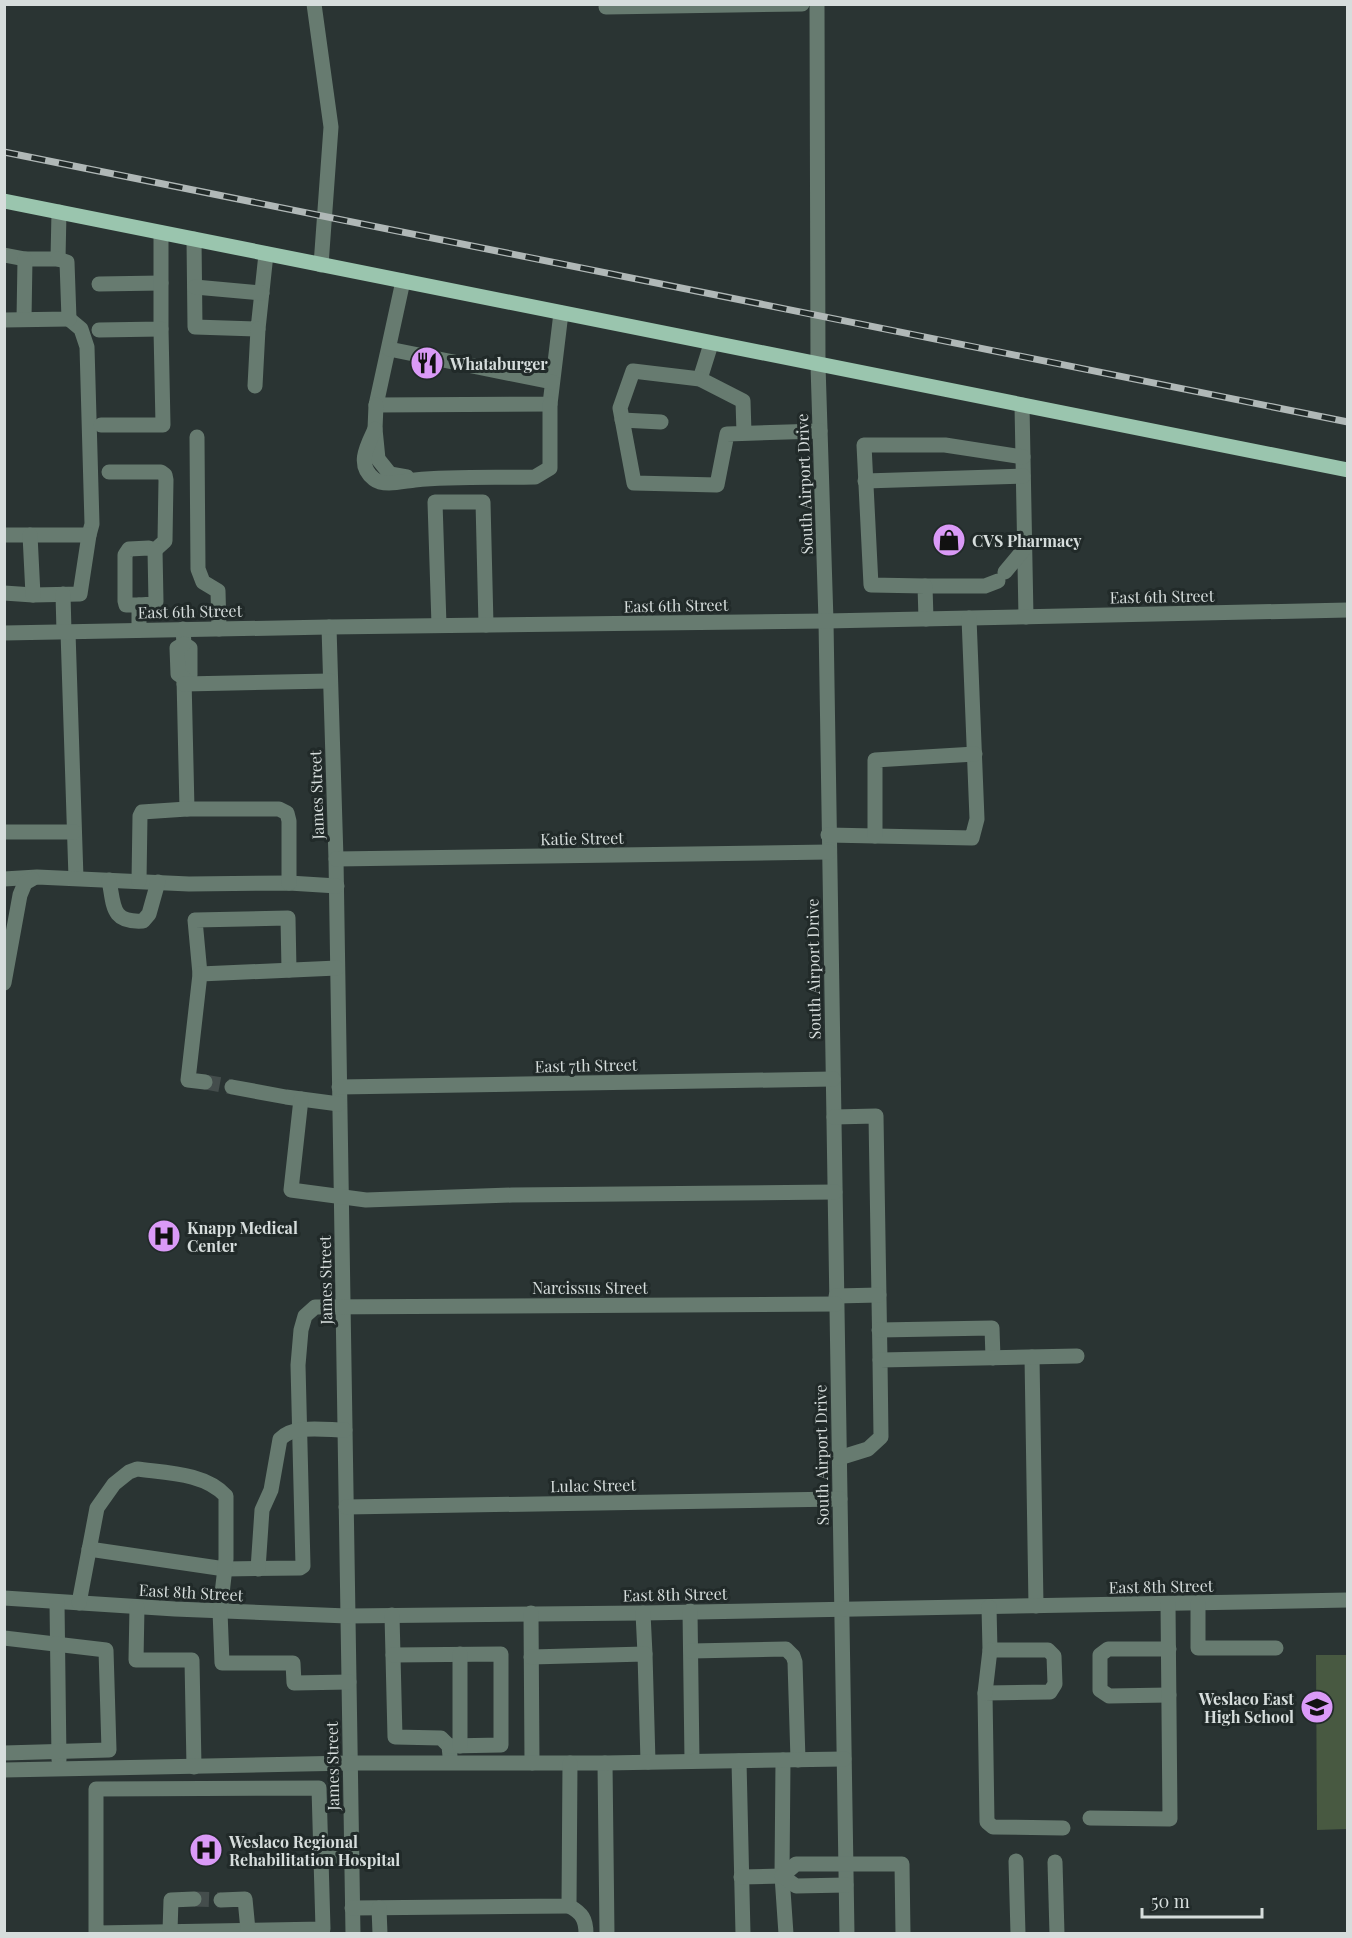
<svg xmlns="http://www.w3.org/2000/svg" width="1352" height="1938" font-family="'Playfair Display',serif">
<rect width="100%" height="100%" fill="#2a3433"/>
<!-- green -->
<polygon fill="#485941" points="1316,1655 1347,1655 1347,1829 1317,1830"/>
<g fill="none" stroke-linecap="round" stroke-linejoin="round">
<!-- minor-tunnel -->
<g stroke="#444d4c" stroke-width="15" stroke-dasharray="15 8" stroke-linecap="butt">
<polyline points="205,1082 232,1087"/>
<polyline points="194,1899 221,1900"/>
</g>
<!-- minor -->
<g stroke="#677b70" stroke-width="15">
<polyline points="314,4 331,127 321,265"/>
<polyline points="817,4 818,365 826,621 847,1934"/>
<polyline points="606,7 802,4"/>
<polyline points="194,239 195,327 258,329 266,254"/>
<polyline points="4,255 25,259 58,259 59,212"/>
<polyline points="403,281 376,405 550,404 561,313"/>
<polyline points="99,284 161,283"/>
<polyline points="195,287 262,293"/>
<polyline points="24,319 25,259"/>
<polyline points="69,319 81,329 87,347 92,524 89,535"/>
<polyline points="4,320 69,319 67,262 58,259"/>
<polyline points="99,330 161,329 161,233"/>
<polyline points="389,349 552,382"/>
<polyline points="700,379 711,344"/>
<polyline points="255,386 258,329"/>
<polyline points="376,405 375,429 378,459 390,474 407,477"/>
<polyline points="1022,405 1026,617"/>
<polyline points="622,420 661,422"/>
<polyline points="101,425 163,425 161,329"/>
<path d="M375,429C367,446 356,465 374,479C384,487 404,481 415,480C455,476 495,478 535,477L550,468V404"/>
<polyline points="744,433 743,401 700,379 633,371 620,408 634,483 717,485 727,434 820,431"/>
<polyline points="197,437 198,569 203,582 218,591 219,629"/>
<polyline points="109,472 161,472 165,475 166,480 165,541 155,550 149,548 129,549 125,555 125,601 126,605 139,605 139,630"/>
<polyline points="865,481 1023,476"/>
<polyline points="4,535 89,535 80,594 33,595 4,593"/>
<polyline points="30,535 33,595"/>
<polyline points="1005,572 1025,548"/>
<polyline points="925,586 985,586 998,581"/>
<polyline points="63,594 64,632"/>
<polyline points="139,605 154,604 156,602 155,550"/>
<polyline points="926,619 925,586 871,585 864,445 945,445 1023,457"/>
<polyline points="439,625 435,502 483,502 486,625"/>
<polyline points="329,627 336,859 353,1934"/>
<polyline points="183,629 184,644 190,648 190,675 184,678 187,809"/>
<polyline points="68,632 76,878"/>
<polyline points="4,633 329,627 826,621 1348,610"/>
<polyline points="184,644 177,648 178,674 184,678"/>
<polyline points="184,684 330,681"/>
<polyline points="4,832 74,832"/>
<polyline points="828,835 972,838 977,819 969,618"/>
<polyline points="875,836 875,760 975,754"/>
<polyline points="336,859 829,852"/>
<polyline points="4,879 37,877 189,884 289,883 337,886"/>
<path d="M109,880C114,906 111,923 143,921L149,914L158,882"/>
<polyline points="139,881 140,816 142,812 187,809 279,809 287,813 289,821 289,883"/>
<polyline points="200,974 195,920 288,918 289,970"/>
<polyline points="4,983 20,895 25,883 32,879"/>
<polyline points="205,1082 188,1080 200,974 337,968"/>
<polyline points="232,1087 286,1097 339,1104"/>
<polyline points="339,1087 833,1079"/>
<polyline points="301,1099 291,1190 366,1200 512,1195 835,1192"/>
<polyline points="834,1117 876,1116 880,1360"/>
<polyline points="836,1296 879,1295"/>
<polyline points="879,1330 992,1328 993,1358"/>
<polyline points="1032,1357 1036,1606"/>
<polyline points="839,1458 868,1449 881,1437 880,1360 1077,1356"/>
<polyline points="346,1507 840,1499"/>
<polyline points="89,1549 225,1569 300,1568 303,1566 298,1365 301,1330 305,1316 315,1307 836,1304"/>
<path d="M258,1569L262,1510L271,1490L280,1439C294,1424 326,1430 345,1430"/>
<polyline points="4,1598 175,1609 347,1616 643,1613 1348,1600"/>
<polyline points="57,1602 59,1760"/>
<path d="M79,1603L97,1508L114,1484L129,1472L137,1469C167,1473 205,1473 226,1496V1559L220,1611L222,1663H293L294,1683L349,1682"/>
<polyline points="1198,1603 1198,1648 1276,1648"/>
<polyline points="137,1607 136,1660 192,1660 194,1767"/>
<polyline points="989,1607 990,1650 1048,1650 1054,1656 1055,1684 1050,1692 985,1693 987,1822 993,1827 1063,1828"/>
<polyline points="690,1611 692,1761"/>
<polyline points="531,1613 532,1763"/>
<polyline points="643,1613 645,1654"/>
<polyline points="392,1615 395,1737 441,1738 449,1746 450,1756"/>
<polyline points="4,1638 106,1650 109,1750 4,1753"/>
<polyline points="1169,1649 1108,1649 1100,1655 1100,1690 1109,1696 1169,1695"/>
<polyline points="691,1651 786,1649 793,1656 795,1662 798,1760"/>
<polyline points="393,1655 501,1654 501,1745 449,1746"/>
<polyline points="531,1657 645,1654 648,1762"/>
<polyline points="985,1693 990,1650"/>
<polyline points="460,1746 460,1654"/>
<polyline points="783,1760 782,1876 786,1934"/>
<polyline points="739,1761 743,1934"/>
<polyline points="605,1763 607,1934"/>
<polyline points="4,1770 351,1763 605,1763 844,1759"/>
<polygon points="319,1788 323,1929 96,1933 96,1789"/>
<polyline points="1090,1818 1170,1819 1168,1604"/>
<polyline points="321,1858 351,1857"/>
<polyline points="1016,1861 1018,1934"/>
<polyline points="1055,1862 1057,1934"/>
<polyline points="741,1877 782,1876"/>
<polyline points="846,1885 796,1886 782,1876 796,1864 902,1864 903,1934"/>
<polyline points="221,1900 245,1899 248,1930"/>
<path d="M569,1906C582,1913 586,1919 586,1934"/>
<polyline points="352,1908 569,1906 570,1763"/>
<polyline points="379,1908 380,1934"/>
<polyline points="170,1931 171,1900 194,1899"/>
</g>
<!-- major -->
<polyline stroke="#9ac5ae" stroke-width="15" points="4,201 1348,470"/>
<!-- rail casing -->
<g stroke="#b0b8b7" stroke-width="7">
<polyline id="rail" points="4,152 1348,422"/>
</g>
<!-- rail -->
<use href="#rail" stroke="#212a29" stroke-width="4.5" stroke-dasharray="14" stroke-linecap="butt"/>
</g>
<!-- icons -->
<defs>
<g id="restaurant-disc" transform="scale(1.725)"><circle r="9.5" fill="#da9af7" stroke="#212a29"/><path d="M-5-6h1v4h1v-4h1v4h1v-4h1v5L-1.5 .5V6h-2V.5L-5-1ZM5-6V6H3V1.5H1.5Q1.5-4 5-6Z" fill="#111"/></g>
<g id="shop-disc" transform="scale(1.725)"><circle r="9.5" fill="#da9af7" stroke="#212a29"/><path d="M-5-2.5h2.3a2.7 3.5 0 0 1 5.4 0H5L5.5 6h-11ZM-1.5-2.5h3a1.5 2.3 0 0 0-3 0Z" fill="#111"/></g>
<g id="hospital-disc" transform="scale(1.725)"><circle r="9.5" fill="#da9af7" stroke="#212a29"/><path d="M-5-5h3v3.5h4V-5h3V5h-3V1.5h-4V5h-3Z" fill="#111"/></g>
<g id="school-disc" transform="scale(1.725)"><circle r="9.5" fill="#da9af7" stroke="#212a29"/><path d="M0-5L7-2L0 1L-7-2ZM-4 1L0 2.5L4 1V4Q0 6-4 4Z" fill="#111"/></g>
</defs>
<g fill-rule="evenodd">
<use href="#restaurant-disc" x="427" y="363"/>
<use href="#shop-disc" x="949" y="540"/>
<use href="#hospital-disc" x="164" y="1236"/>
<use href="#school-disc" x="1317" y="1707"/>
<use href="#hospital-disc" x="206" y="1850"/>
</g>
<g text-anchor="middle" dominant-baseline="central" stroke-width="6" stroke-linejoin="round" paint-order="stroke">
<!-- poi labels -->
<g font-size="16" font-weight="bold" fill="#d6dddc" stroke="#212a29" text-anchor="start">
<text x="450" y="363">Whataburger</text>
<text x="972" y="540">CVS Pharmacy</text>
<text x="187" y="1227">Knapp Medical<tspan x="187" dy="18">Center</tspan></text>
<text x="1294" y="1698" text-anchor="end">Weslaco East<tspan x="1294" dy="18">High School</tspan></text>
<text x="229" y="1841">Weslaco Regional<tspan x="229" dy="18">Rehabilitation Hospital</tspan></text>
</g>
<!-- street labels -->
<g font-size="16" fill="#d6dddc" stroke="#212a29">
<text transform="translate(804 484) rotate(-92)">South Airport Drive</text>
<text transform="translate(1162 596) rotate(-1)">East 6th Street</text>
<text transform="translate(676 605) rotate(-1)">East 6th Street</text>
<text transform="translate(190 611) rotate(-1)">East 6th Street</text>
<text transform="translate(316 795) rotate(-92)">James Street</text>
<text transform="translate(582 838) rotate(-1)">Katie Street</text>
<text transform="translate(813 969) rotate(-91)">South Airport Drive</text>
<text transform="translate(586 1065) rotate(-1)">East 7th Street</text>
<text transform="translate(325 1280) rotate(-91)">James Street</text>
<text x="590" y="1287">Narcissus Street</text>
<text transform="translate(821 1455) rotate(-91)">South Airport Drive</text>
<text transform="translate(593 1485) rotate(-1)">Lulac Street</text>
<text transform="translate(1161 1586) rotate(-1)">East 8th Street</text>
<text transform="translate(191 1592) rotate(3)">East 8th Street</text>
<text transform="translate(675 1594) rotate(-1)">East 8th Street</text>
<text transform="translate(332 1766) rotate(-91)">James Street</text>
</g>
</g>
<!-- border -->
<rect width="1352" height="1938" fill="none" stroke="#d6dddc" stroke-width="12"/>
<!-- scale -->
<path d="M1142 1908v9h120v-9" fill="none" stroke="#d6dddc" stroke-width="3"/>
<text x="1151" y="1908" font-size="18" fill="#d6dddc" stroke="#212a29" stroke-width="4.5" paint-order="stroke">50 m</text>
</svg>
